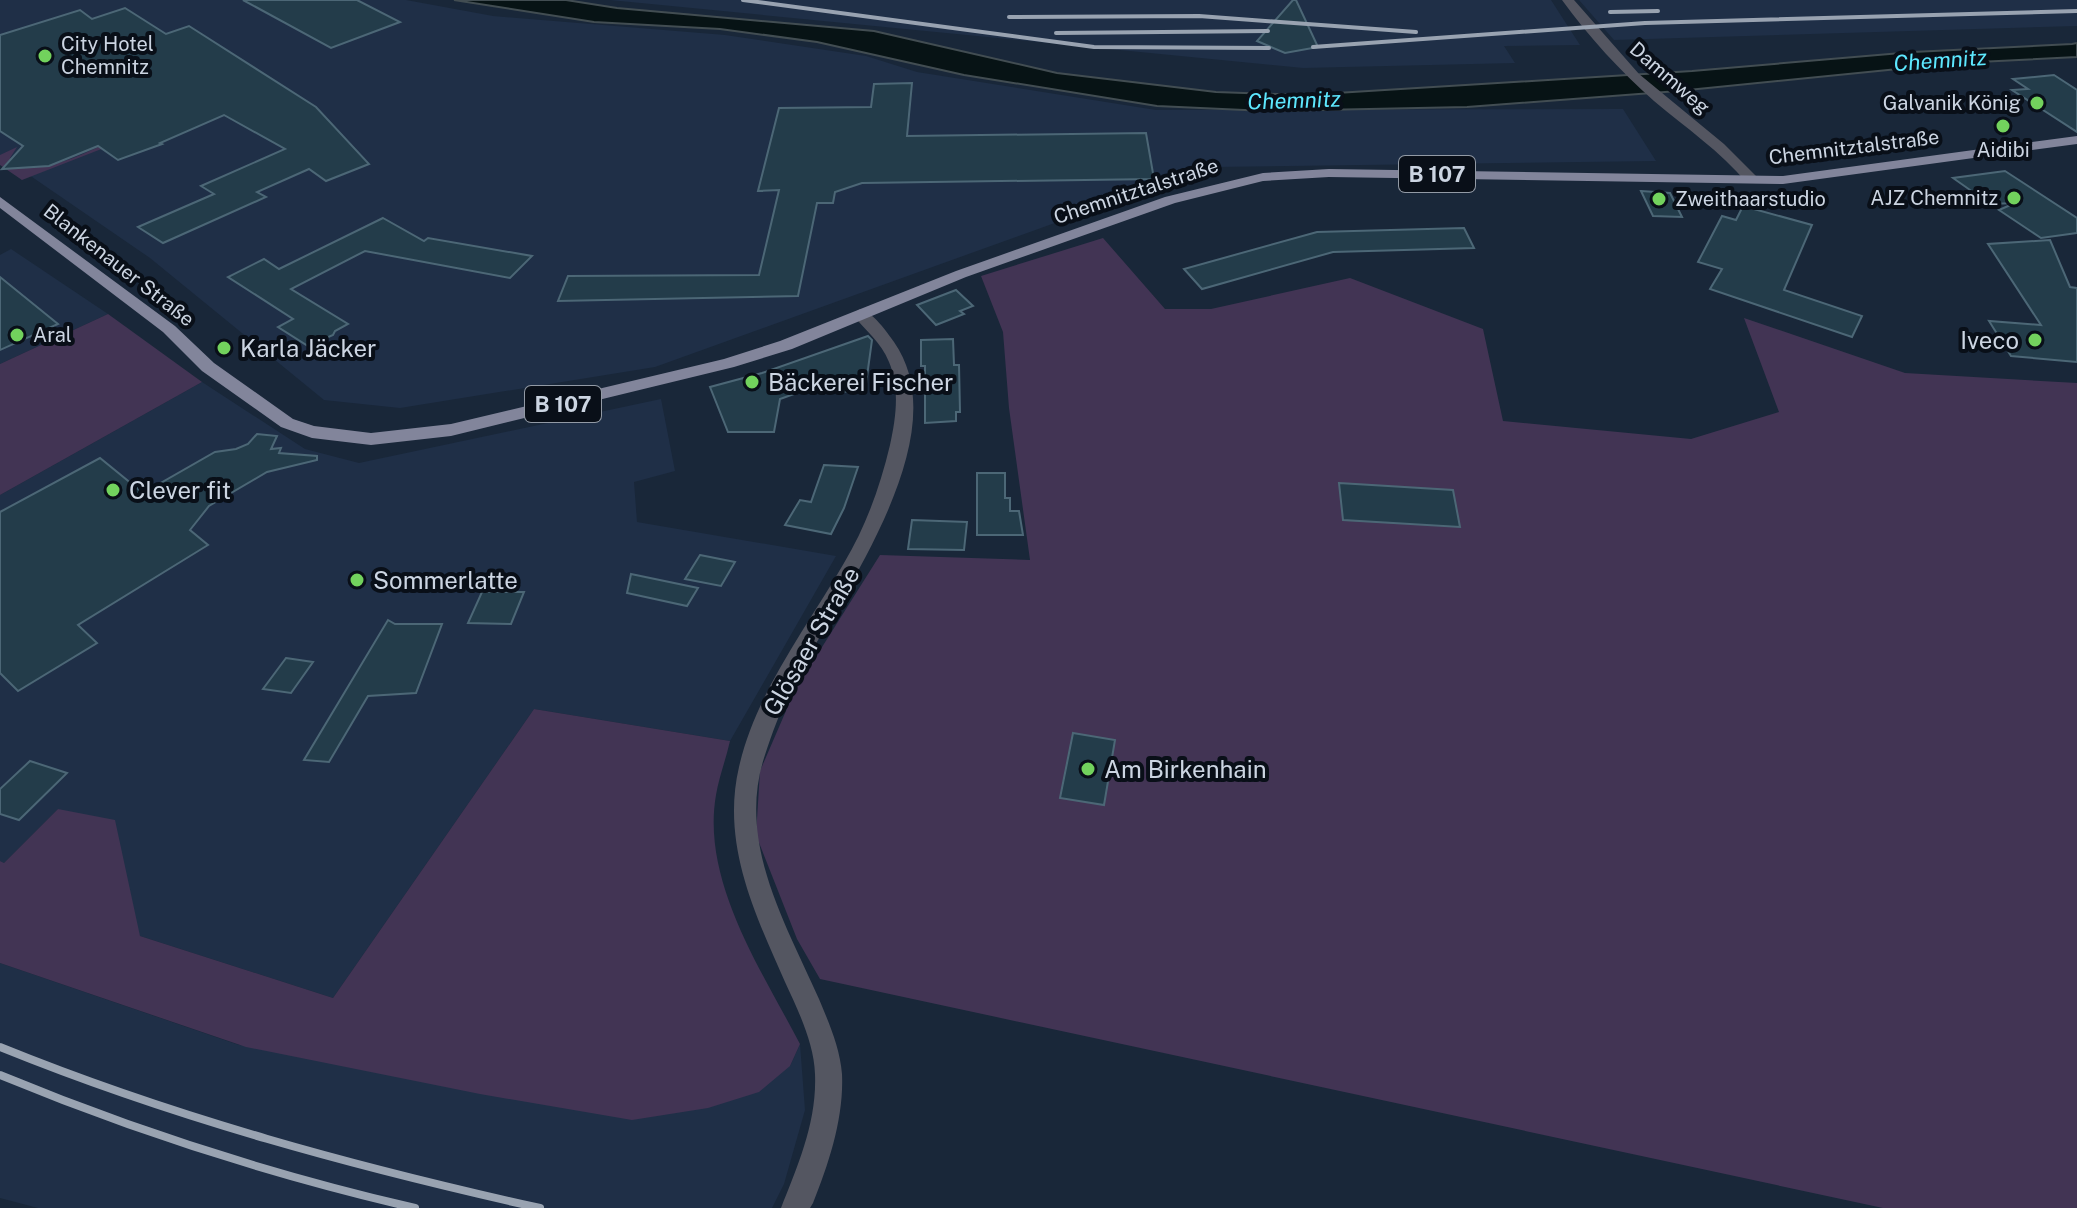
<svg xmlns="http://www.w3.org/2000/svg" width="2077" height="1208" font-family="'Public Sans',sans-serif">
<rect width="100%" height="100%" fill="#192739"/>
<!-- built -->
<g fill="#1f2f47">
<polygon points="0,0 406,0 493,16 725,35 866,56 917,72 1156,110 1623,109 1656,161 1210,167 655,367 400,408 324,400 150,258 0,155"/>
<polygon points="610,0 1551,0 1580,45 1504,46 1515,63 1303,68"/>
<polygon points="1579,0 2077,0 2077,26 1614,40"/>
<polygon points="11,249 108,314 0,364 0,255"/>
<polygon points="202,382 305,449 359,463 661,399 675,471 634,482 637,522 836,556 730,741 534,709 333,998 140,936 58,809 4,863 0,861 0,495"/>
<polygon points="0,963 239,1045 790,1066 800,1044 805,1110 784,1184 772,1208 38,1208 0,1198"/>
</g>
<!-- green -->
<g fill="#423454">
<path d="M123,136L127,139L22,180L0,165V155L17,147L10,158C41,181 90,149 123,136Z"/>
<polygon points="1103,238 1165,309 1211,309 1350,278 1483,329 1503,421 1691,439 1779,412 1744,318 1905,373 2077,383 2077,1208 1883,1208 820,979 797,939 756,835 760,771 795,690 880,555 1030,560 1009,408 1003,332 981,276"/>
<polygon points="108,314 202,382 0,495 0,364"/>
<path d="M534,709L730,741C726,759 719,777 716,795C701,881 762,971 800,1044L790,1066L759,1092L708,1108L632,1120L480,1094L246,1047L0,963V861L4,863L58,809L115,820L140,936L333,998Z"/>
</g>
<!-- water -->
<polygon fill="#071315" stroke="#424d52" stroke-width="2" points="454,0 566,0 617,8 874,31 1057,73 1216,92 1304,95 1692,71 1913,52 2072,44 2077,43 2077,57 1958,63 1678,91 1467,107 1266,111 1157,106 964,75 817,42 720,29 594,22"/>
<!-- building -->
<g fill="#233c4a" stroke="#4c6776" stroke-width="2">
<polygon points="243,0 357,0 400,22 331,48"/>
<polygon points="1293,0 1296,0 1318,47 1285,53 1257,41"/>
<polygon points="125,8 166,34 189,26 316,107 369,164 326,181 309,169 257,192 266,197 163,243 138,227 214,194 201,186 285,149 224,115 160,143 162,144 118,160 98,146 49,166 2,169 23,146 0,131 0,35 80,10 92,19"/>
<polygon points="2054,75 2077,90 2077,132 2012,90 2028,89 2013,79"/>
<polygon points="912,83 907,136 1146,133 1154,179 862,183 835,192 833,203 817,203 798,296 558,301 568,276 759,275 779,190 758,191 779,108 871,107 874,84"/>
<polygon points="2005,171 2077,218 2077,233 2041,238 1999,210 2015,203 1990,204 1953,178"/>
<polygon points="1641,191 1670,193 1682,217 1653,216"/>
<polygon points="1743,206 1812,225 1784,290 1862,316 1852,337 1710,289 1722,269 1698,262 1722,216 1736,220"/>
<polygon points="383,218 424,241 428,238 532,256 510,278 365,251 291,289 348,324 335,331 333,335 308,346 278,327 293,319 228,277 264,259 279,269"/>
<polygon points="1464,228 1474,248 1333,252 1202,289 1184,269 1317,232"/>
<polygon points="2050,240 2070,287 2077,288 2077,362 2011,356 1989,321 2041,325 1988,244"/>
<polygon points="0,277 58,324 0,350"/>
<polygon points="956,290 973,306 960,311 964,314 936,325 917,305"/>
<polygon points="868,336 872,340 865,391 834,392 836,379 780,399 774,432 728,432 710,387 762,373"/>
<polygon points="953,339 954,365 959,365 960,412 956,412 956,421 925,423 925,366 921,366 921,340"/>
<polygon points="257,434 277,436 271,449 281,448 279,453 317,456 317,460 267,472 209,506 190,530 208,545 78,625 97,643 18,691 0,673 0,512 100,458 143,493 215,452 236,449 248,444"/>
<polygon points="824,465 858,467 844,508 831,534 785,525 800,500 811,502"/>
<polygon points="977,473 1005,473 1005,498 1010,498 1010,511 1019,511 1023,535 977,535"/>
<polygon points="1339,483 1453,490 1460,527 1343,520"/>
<polygon points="912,520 967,522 964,550 908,549"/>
<polygon points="700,555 735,562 721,586 685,579"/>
<polygon points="631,574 698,588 687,606 627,593"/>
<polygon points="482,592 524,592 511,624 468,623"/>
<polygon points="388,620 395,624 442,624 416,693 368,696 329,762 304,760"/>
<polygon points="286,658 313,662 291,693 263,689"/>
<polygon points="1073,733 1115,740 1104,805 1060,798"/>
<polygon points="30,761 67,773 19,820 0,814 0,789"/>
</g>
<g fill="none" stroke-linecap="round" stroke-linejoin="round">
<!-- minor -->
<g fill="#545661" fill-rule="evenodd">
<path d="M1562,0H1574L1639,74L1724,144L1757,177V183H1747C1720,151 1686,128 1654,101C1620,71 1589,37 1562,0Z"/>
<path d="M860,309C874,313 886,331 894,342C961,438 836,600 793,685C781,709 772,733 764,758C737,843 786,924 819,999C829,1023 840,1048 842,1074C844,1118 829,1163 813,1203L810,1208H781C798,1165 817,1122 815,1074C814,1043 798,1010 785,982C755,914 721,844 739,767C756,692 806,629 844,563C866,526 880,487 890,445C896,418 900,388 889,362C881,342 865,330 852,314Z"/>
</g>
<!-- primary -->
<polygon fill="#82859b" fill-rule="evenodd" points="2077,136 2077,144 1783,184 1329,177 1263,181 1175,203 966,277 792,349 734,367 451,436 371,445 312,438 281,427 202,371 163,332 0,208 0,197 175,326 214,363 293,419 314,426 371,433 451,424 724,359 780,341 956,271 1165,197 1263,173 1329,169 1783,176"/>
<!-- rail-far1 -->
<g stroke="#99a3b1" stroke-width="4">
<polyline points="743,0 1094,47 1269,48"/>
<polyline points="1610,12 1658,11"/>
<polyline points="1009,17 1199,16 1416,32"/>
<polyline points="1056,33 1268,31"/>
<polyline points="1313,47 1645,23 2077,11"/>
</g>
<!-- rail -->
<g stroke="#99a3b1" stroke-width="8">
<path d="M0,1047C175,1118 356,1167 540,1208"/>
<path d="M0,1075C135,1131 273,1175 415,1208"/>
</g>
</g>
<!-- markers -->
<g fill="#72d25d" stroke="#090f18" stroke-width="3">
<circle cx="45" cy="56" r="8"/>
<circle cx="2037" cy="103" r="8"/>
<circle cx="2003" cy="126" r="8"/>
<circle cx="2014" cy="198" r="8"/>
<circle cx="1659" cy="199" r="8"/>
<circle cx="17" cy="335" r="8"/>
<circle cx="2035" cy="340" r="8"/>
<circle cx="224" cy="348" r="8"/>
<circle cx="752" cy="382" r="8"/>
<circle cx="113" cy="490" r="8"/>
<circle cx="357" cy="580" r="8"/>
<circle cx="1088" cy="769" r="8"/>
</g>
<g text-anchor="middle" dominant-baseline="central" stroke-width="8" stroke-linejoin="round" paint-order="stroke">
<!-- far-poi labels -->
<g font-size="20" fill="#ccd5e2" stroke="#090f18" text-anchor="start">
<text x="61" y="44">City Hotel<tspan x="61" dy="23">Chemnitz</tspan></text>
<text x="2021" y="103" text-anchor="end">Galvanik König</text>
<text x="2003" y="150" text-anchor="middle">Aidibi</text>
<text x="1998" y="198" text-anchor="end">AJZ Chemnitz</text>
<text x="1675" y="199">Zweithaarstudio</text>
<text x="33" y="335">Aral</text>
</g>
<!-- far-street labels -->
<g font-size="20" fill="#ccd5e2" stroke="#090f18">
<text transform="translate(1670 78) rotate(41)">Dammweg</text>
<text transform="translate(1854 147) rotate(-7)">Chemnitztalstraße</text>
<text transform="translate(1136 191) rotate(-18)">Chemnitztalstraße</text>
<text transform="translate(119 265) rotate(38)">Blankenauer Straße</text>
</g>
<!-- far-water labels -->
<g font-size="22" font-style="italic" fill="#5de7fe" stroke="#090f18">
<text transform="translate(1940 60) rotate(-4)">Chemnitz</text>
<text transform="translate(1294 100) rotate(-2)">Chemnitz</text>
</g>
<!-- shield labels -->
<g fill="#090f18" stroke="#929aa5" stroke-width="2">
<rect x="1399" y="156" width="76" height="36" rx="6"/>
<rect x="525" y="386" width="76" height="36" rx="6"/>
</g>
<g font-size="22" font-weight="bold" fill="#ccd5e2">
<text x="1437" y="174">B 107</text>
<text x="563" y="404">B 107</text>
</g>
<!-- poi labels -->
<g font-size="24" fill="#ccd5e2" stroke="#090f18" text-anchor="start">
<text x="2019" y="340" text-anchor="end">Iveco</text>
<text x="240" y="348">Karla Jäcker</text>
<text x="768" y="382">Bäckerei Fischer</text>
<text x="129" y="490">Clever fit</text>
<text x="373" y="580">Sommerlatte</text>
<text x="1104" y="769">Am Birkenhain</text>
</g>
<!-- street labels -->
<g font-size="24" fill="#ccd5e2" stroke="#090f18">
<text transform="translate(811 641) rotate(-60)">Glösaer Straße</text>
</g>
</g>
</svg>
